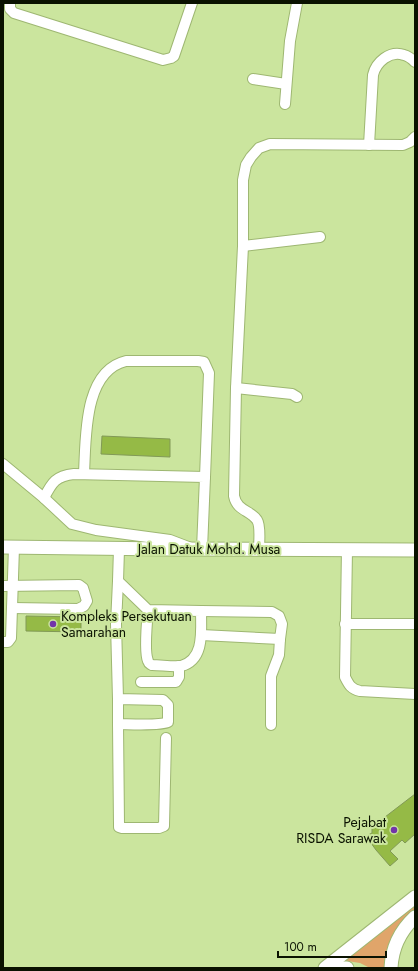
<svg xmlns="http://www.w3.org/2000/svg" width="418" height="971" font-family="Jost,sans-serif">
<rect width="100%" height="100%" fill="#cbe59e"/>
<!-- green -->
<polygon fill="#e0a56a" points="415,903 415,916 390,968 370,968 360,963 341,960"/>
<!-- building -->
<g fill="#95ba46" stroke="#819956">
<polygon points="102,436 170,439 170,457 101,454"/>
<polygon points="26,616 81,617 81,632 26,631"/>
<polygon points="415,794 415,834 405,843 402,840 390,851 398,859 390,866 376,850 366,836 372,833 372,827"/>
</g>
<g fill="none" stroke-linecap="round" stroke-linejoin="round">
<!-- minor casing -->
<g stroke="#9eb772" stroke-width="12">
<g id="minor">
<polyline points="10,3 10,9 14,13 163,60 171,58 174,56 192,3"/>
<polyline points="253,79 286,84"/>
<polyline points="285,104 290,41 297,3"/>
<path d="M369,145L373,75C376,62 390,50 404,55C408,56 412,59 415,62"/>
<polyline points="243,246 320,237"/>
<polyline points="236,388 292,394 297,397"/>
<polyline points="3,464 44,498 72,524 96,530 170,540 191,548"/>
<path d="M84,473C86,439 83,371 126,361H198L204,362L209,373L205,477"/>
<path d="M44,498C52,482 56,476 74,474L205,477L202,549"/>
<path d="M119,549L118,581L148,610L201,611C201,630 205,660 181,666C172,667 161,665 152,665C149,663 149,664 148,661C144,652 147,621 148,610"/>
<path d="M259,549C259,542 261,526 257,520C250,510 237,511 234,496L236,388L243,246V180L246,165L251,157L259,148L270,144L403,145L410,142L415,137"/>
<path d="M347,549L345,677C349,685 351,689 360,691L415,694"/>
<polyline points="3,586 79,585 83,588 87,601 84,606 78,609 12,608"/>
<polyline points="201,611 272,612 279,616 282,624 280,639 201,635"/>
<polyline points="345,624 415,624"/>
<polyline points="3,642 8,642 11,638 14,547"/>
<polyline points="141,682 176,682 179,677 179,666"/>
<path d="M118,699V724C128,724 161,726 168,722V705L163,700L118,699L116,624L118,581"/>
<polyline points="118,724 119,824 119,827 122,828 159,828 164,826 166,738"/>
<polyline points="271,725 271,676 279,655 280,639"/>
</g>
</g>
<!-- major casing -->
<g stroke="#9eb772" stroke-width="15">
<g id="major">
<polyline points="3,547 166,549 415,550"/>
<polyline points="325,968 415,897"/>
<polyline points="332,968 347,968"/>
<path d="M391,968C392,948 400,931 415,917"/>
</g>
</g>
<!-- minor -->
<use href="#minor" stroke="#fff" stroke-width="10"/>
<!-- major -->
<use href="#major" stroke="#fff" stroke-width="13"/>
</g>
<!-- markers -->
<g fill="#7234a9" stroke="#cbe59e" stroke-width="1.5">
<circle cx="53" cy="624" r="4"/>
<circle cx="394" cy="830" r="4"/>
</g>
<g text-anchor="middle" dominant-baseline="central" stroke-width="4" stroke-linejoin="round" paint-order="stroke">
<!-- street labels -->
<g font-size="14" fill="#0a1200" stroke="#cbe59e">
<text x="209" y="549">Jalan Datuk Mohd. Musa</text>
</g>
<!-- poi labels -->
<g font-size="14" fill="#0a1200" stroke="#cbe59e" text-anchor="start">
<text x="61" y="616">Kompleks Persekutuan<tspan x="61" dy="16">Samarahan</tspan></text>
<text x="386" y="822" text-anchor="end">Pejabat<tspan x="386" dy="16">RISDA Sarawak</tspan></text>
</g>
</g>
<!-- border -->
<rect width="418" height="971" fill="none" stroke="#0a1200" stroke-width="8"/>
<!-- scale -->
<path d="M278 951v6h108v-6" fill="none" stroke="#0a1200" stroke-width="2"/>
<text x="284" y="951" font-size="12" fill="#0a1200" stroke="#cbe59e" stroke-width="3" paint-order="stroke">100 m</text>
</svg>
